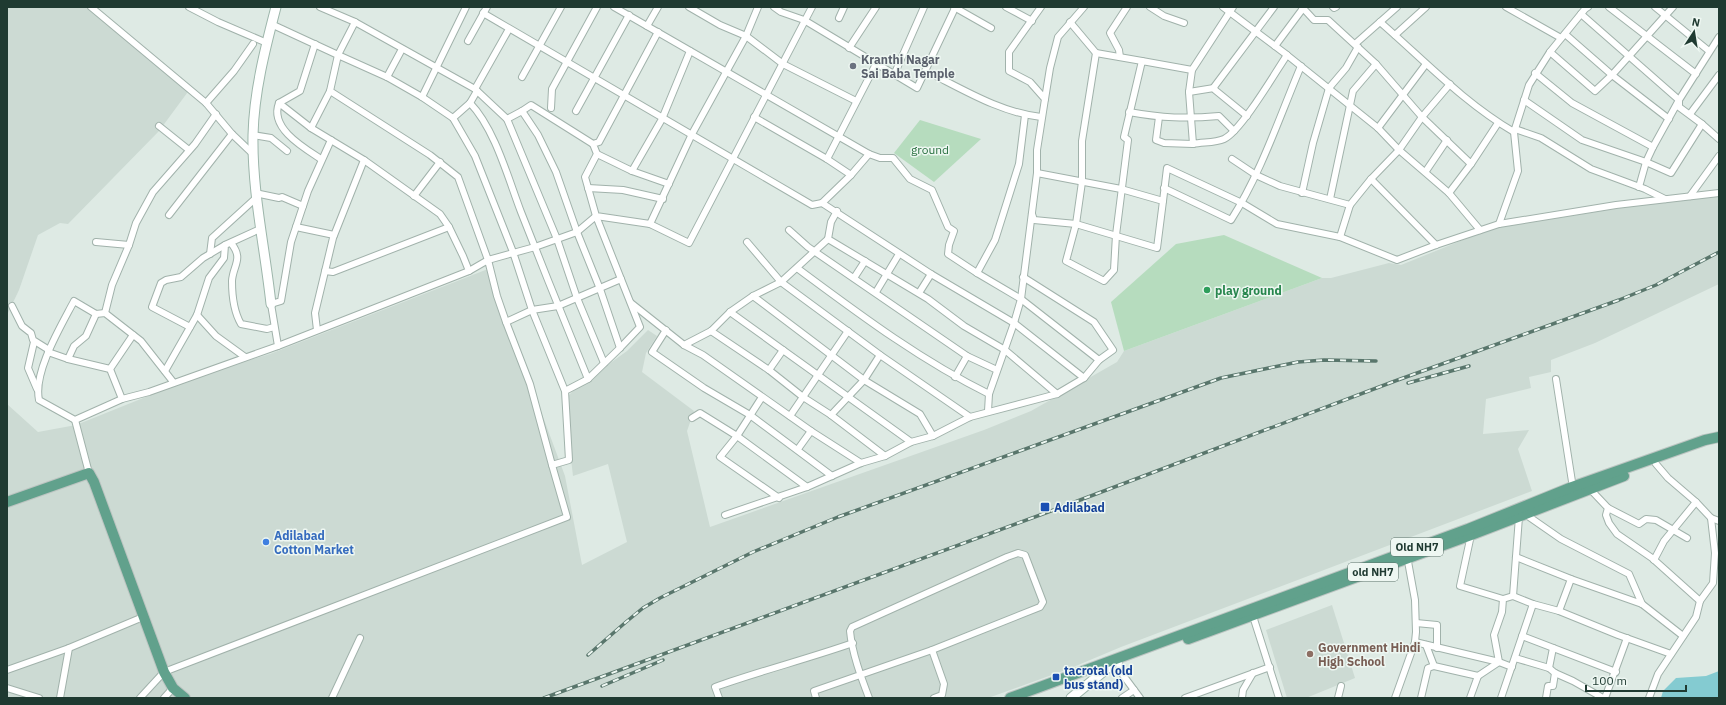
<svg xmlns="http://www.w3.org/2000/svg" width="1726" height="705" font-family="'IBM Plex Sans',sans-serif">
<rect width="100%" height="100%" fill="#deeae4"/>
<!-- built -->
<g fill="#ccdad3">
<polygon points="7,7 94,7 190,89 159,131 68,224 60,223 38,235 19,290 7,315"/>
<polygon points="1719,196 1719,284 1595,343 1551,360 1551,372 1529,377 1531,388 1486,399 1483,434 1529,430 1518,449 1532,491 1121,647 1071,668 988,698 7,698 7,404 38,432 76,425 208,372 270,354 488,269 565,476 582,565 627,542 608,464 573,476 564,400 577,387 627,351 648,330 657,336 646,353 642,372 694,411 687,431 710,527 984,430 1031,411 1117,362 1124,351 1322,278 1331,278 1389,263 1401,265 1490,229 1633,206"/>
<polygon points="1332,605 1355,678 1306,698 1287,698 1266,630"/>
</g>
<!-- green -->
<g fill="#b6dcbe">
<polygon points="920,120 981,139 934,182 894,153"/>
<polygon points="1224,235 1322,278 1124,351 1111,302 1176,244"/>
</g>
<!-- water -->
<polygon fill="#84cbd1" points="1719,671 1719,698 1661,698 1663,691 1676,678 1706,676"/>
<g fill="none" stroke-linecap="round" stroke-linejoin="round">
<!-- street casing -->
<g stroke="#a1b2ab" stroke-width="8">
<g id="street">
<polyline points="91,7 206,103 232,134 253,154"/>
<polyline points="189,7 218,22 267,43"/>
<polyline points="320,7 355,22"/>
<polyline points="614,7 869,154 880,158 893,158 910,179 932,190 948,227 954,231 949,245 948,254 977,273 1021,299 1099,360"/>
<polyline points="689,7 720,25 746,36 783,64 856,101"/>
<polyline points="774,7 781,12 804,20 917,88 955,8"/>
<polyline points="954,7 991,28"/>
<polyline points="1006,7 1032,21"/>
<polyline points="1150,7 1164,16 1184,23"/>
<polyline points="1223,7 1287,55 1378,128 1399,150 1449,193 1480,230"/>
<path d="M1233,7L1192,70L1189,92L1193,144C1203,142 1215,143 1224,139C1241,131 1275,73 1287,55"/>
<polyline points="1302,7 1314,20 1328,20 1376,64 1422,117 1471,164 1498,123"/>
<polyline points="1333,7 1334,8 1336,7"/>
<polyline points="1506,7 1561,38"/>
<polyline points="1609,7 1696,74"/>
<polyline points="1655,7 1709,51"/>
<polyline points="483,13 812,205 822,203 931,274 1014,323 1084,378"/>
<polyline points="1581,14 1679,100 1679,107 1702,124 1719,139"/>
<polyline points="839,18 844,7"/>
<polyline points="1070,22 1096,53 1142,61"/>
<path d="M1380,22C1424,60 1463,102 1514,132"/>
<polyline points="271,24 338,55 355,22 475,89 507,119 557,239 577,298 604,363"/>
<polyline points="647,26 658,7"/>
<polyline points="658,32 599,142 593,144 597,154 585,177 596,216 650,224 689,243 812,7"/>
<polyline points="1565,34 1612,75 1669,119"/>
<polyline points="1395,35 1426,7"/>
<polyline points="468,41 487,7"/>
<polyline points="1355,44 1397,7"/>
<polyline points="1275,46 1304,7"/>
<polyline points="849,48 876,7"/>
<polyline points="1550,52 1595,91 1612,75 1673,7"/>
<polyline points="1096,53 1082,141 1082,182 1076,224 1066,261 1104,281 1114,270 1116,235 1128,140 1124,137 1142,61 1192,70"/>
<polyline points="1120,57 1119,50 1110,33 1127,7"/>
<polyline points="1535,73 1572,103 1653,147"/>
<polyline points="894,75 924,7"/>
<path d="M936,76C969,93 1004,113 1041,117"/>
<polyline points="387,77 402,49"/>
<polyline points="522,77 561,7"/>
<polyline points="475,89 509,29"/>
<polyline points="330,91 311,128 364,160 440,214 449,227 463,256 469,271"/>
<polyline points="1189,92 1214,88"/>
<polyline points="422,97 466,7"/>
<polyline points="1045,99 1050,68 1058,37 1084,7"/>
<polyline points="1524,100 1582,140 1646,162 1671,173 1702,124"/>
<polyline points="206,103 234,71 253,44"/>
<polyline points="279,103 300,91 315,44"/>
<path d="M470,103C495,129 508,178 521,212C543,268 565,323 588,379"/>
<polyline points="551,108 552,89 597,7"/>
<polyline points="522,111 531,105 593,144"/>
<polyline points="576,111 629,15"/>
<path d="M1129,112C1162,118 1186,119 1219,116L1234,131"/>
<polyline points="1690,114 1719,75"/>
<polyline points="1247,116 1215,90 1214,87 1274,7"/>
<polyline points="754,117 827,159 851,175"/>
<polyline points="1159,117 1156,140 1164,143 1193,144"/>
<polyline points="453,118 470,103 477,91"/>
<polyline points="507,119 522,111 538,135 556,172 577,232 600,289 620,348"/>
<polyline points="159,126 189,150"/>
<path d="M311,128L279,103C269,128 304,148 321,159"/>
<polyline points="1378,128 1426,64"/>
<polyline points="1515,129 1541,138 1591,169 1645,189 1665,199"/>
<polyline points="253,135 271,138 287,151"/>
<polyline points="597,154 632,171 662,119 690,51"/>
<polyline points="827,159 876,64"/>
<polyline points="1232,159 1256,175 1280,186 1350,205 1371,179 1399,150 1422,117 1450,84"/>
<polyline points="632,171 669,184"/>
<polyline points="1426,171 1447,140"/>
<polyline points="1371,179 1436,245"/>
<polyline points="1639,187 1646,162 1653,147 1679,100 1719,37"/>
<polyline points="588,188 623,190 663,199"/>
<path d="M1164,188L1231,220C1261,173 1279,118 1301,66"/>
<polyline points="255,193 279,198 282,197 303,206"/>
<polyline points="1302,193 1313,143 1329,88 1346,68 1358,47"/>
<polyline points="1449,193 1471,164"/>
<polyline points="414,196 440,162"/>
<polyline points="1690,196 1719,156"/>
<polyline points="1330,199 1353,91 1376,64"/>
<polyline points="1163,201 1167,168 1242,203 1277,224 1340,237 1397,260 1436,245 1499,224 1616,205 1719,193"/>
<polyline points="822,203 851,175 869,154"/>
<polyline points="837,211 831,222 828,239 928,299 964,326 1005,350 1057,394"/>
<polyline points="1032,214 1034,220 1076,224 1157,248 1163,201 1121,189 1037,173"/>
<polyline points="169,215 232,134"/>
<polyline points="650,224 692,134 746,36 758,7"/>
<polyline points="1499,224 1518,171 1514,132 1529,85 1550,52 1585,9 1588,7"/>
<polyline points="296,227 334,235"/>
<polyline points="789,230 808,247 967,356 997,370"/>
<polyline points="1340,237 1350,205"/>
<polyline points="96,242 129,245"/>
<polyline points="747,242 781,282 880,355 970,417"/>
<path d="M231,243C244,259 233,265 232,281C232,295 234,312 241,324L267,329L274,327"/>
<polyline points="210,254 212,238 256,198"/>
<path d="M797,268C859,314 920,360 989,394"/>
<polyline points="325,271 333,272 449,227"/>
<polyline points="977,273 995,240 1019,164 1025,115"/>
<polyline points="854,278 865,261"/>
<polyline points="876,292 899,254"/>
<polyline points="919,293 931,274"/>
<polyline points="753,296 864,380 920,414 933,436"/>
<polyline points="631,303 684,345 703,355 811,431 861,463"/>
<polyline points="12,306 22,326 31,333 33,340 49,350"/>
<polyline points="730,312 911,442"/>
<polyline points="105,313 112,285 129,245 136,223 153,192 195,144 216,114"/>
<polyline points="197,315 216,336 245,357"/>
<polyline points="506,322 532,310 558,306 621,279"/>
<polyline points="190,327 152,307 161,283 166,280 181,277 203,258 225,245"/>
<polyline points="317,330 315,313 333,238 364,160"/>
<polyline points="666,330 652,352 704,388 750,415 832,476"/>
<polyline points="711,331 769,370 803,397 831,415 885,456"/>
<polyline points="34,342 28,368 37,389"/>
<polyline points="684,345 711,331 730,312 753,296 781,282 828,239"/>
<polyline points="278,346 469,271 488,260 535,247 577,232 596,216 640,327 620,348 588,379 565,391 569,460 552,465 530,384 506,322 497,296 488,260 458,177 430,155 330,91 338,55 387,77 422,97 453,118 475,156 513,252 532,310 565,391"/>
<polyline points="48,352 68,359 74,346 86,336 96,314"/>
<polyline points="68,359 110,369"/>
<polyline points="769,370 783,350"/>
<polyline points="165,371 197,315 209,278 224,258 225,245 260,229"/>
<polyline points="955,377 967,356"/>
<polyline points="1556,379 1573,488"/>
<path d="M174,383L141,341L105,313L96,314L74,301C61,326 33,372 39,400L75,420L122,399L149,392L278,346L271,304L281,301L291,242L308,191L331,140"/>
<polyline points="762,397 737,436 720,457 779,498"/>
<polyline points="122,399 110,369 133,335"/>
<polyline points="988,411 989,394 1014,323 1021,299 1037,173 1037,150 1045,99 1030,82 1009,71 1009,52 1041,7"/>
<polyline points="831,415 864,380 880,355"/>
<polyline points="790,416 848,331"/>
<polyline points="692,418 700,413 737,436 807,487"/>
<polyline points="75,420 89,473"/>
<polyline points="798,449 811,431"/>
<polyline points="1590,489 1608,508 1606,515 1609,523 1617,534 1652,558 1700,601 1713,583 1715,553 1711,518 1696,502 1668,478 1656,464"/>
<polyline points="1608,508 1639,524 1646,519 1656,520 1687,538"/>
<polyline points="1525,514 1561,539 1629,574 1642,604"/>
<polyline points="725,515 807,487 861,463 885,456 911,442 933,436 970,417 1057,394 1084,378 1099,360 1113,350 1094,322 1023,277"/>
<polyline points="1711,518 1719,521"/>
<polyline points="1471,535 1460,586 1503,599"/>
<polyline points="1516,557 1571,579 1642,604 1683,636"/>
<polyline points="1654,560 1664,541 1696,502"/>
<polyline points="1513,596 1519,517"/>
<polyline points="1533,604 1559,611 1618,635 1671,654"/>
<polyline points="1559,611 1571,579"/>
<polyline points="1252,613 1279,698"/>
<polyline points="1416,623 1437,625 1437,648"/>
<polyline points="1522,636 1616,672"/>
<polyline points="1415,642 1499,662 1512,667"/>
<polyline points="932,650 944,684 942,695 934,698"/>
<polyline points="1118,658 1120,671 1140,698"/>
<polyline points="1515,658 1549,668 1555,673 1573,681 1603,698"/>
<polyline points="1434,666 1478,676"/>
<polyline points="1549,668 1553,648"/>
<polyline points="7,670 69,648 143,617"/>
<polyline points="7,688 39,698"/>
<polyline points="60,698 69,648"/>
<polyline points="140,698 164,672 567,517 552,465"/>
<polyline points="164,698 173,688"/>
<polyline points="332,698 360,638"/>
<path d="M719,698L715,687C760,671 807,659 853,643"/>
<path d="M816,698L814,691L932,650L1040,607L1043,602L1025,555L1018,553L1007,557L852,627L850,631C852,653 861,677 869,698"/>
<polyline points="1122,698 1134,690"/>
<polyline points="1185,698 1270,667"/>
<polyline points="1242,698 1243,690 1253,673"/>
<polyline points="1338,698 1341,686"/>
<polyline points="1395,698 1415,642 1416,632 1415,600 1407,556"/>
<polyline points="1421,698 1428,668 1434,666 1426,645"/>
<polyline points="1470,698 1478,676 1499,662 1494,635 1502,612 1503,599 1513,596 1533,604 1501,698"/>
<polyline points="1546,698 1548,686 1553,686 1555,673"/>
<polyline points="1605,698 1627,638"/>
<polyline points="1649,698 1658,674 1696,617 1700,601"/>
</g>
</g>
<!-- secondary casing -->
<g stroke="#9db6ab" stroke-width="11">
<g id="secondary">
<path d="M271,304C265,248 252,192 253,135C254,92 265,49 276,7"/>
<polyline points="1071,698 1109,667"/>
</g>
</g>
<!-- primary casing -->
<g stroke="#bcc4c1" stroke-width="12">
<g id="primary">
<polyline points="7,502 89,473 94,482 164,672 173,688 185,698"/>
<polyline points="1188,639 1471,535 1624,476"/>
<polyline points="1010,698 1468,529 1572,487 1705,440 1719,437"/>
</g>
</g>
<!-- street -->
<use href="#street" stroke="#fff" stroke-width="6"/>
<!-- secondary -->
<use href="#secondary" stroke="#fff" stroke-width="9"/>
<!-- primary -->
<use href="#primary" stroke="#61a18c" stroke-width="10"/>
<!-- rail casing -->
<g stroke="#59766c" stroke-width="3.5">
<g id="rail">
<polyline points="1408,383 1469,366"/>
<polyline points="588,655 626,622 643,608 660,598 753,552 838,517 1221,378 1298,362 1324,360 1376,361"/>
<polyline points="602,686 663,660"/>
<polyline points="544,698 1059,508 1395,381 1619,300 1656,285 1719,252"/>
</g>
</g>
<!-- rail -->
<use href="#rail" stroke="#eef7f2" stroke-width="2" stroke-dasharray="6" stroke-linecap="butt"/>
</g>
<!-- markers -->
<circle fill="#6b7280" stroke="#eef7f2" stroke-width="1.5" cx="853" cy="66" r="4"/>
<circle fill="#2e9e5b" stroke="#eef7f2" stroke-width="1.5" cx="1207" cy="290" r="4"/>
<g fill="#1a4fb4" stroke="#eef7f2" stroke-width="1.5">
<rect x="1040" y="502" width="10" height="10" rx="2"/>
<rect x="1052" y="673" width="8" height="8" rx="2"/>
</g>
<circle fill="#3f7fe0" stroke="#eef7f2" stroke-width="1.5" cx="266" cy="542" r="4"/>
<circle fill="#8d6e63" stroke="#eef7f2" stroke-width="1.5" cx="1310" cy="654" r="4"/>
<g text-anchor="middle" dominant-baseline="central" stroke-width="3" stroke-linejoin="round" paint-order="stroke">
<!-- shield labels -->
<g fill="#eef7f2" stroke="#5d736b" stroke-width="1">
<rect x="1391" y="538" width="52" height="18" rx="3"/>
<rect x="1348" y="563" width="50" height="18" rx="3"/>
</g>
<g font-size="11" font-weight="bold" fill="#1f3a31">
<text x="1417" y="547">Old NH7</text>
<text x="1373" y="572">old NH7</text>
</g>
<!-- worship labels -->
<g font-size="12" font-weight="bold" fill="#5b616d" stroke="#eef7f2" text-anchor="start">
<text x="861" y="59">Kranthi Nagar<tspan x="861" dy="14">Sai Baba Temple</tspan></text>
</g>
<!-- park labels -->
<g font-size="12" fill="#297140" stroke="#eef7f2">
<text x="930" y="149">ground</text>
</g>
<!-- leisure labels -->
<g font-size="12" font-weight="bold" fill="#27864d" stroke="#eef7f2" text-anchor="start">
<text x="1215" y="290">play ground</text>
</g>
<!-- transit labels -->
<g font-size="12" font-weight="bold" fill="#164399" stroke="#eef7f2" text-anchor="start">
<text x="1054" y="507">Adilabad</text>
<text x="1064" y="670">tacrotal (old<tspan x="1064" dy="14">bus stand)</tspan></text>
</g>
<!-- shop labels -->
<g font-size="12" font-weight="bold" fill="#366cbe" stroke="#eef7f2" text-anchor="start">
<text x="274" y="535">Adilabad<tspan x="274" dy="14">Cotton Market</tspan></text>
</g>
<!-- education labels -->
<g font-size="12" font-weight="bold" fill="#785e54" stroke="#eef7f2" text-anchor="start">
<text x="1318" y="647">Government Hindi<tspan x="1318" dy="14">High School</tspan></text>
</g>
</g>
<!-- border -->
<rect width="1726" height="705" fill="none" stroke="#1f3a31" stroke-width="16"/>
<!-- north arrow -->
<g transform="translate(1694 32) rotate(12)" stroke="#eef7f2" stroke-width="3" paint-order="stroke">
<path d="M0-3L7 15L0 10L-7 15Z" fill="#1f3a31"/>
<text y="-6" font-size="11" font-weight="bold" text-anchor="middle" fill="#1f3a31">N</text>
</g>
<!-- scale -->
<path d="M1586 685v6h100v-6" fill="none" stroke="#1f3a31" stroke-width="2"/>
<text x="1592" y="685" font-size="12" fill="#1f3a31" stroke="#eef7f2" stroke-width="3" paint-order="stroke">100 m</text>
</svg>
